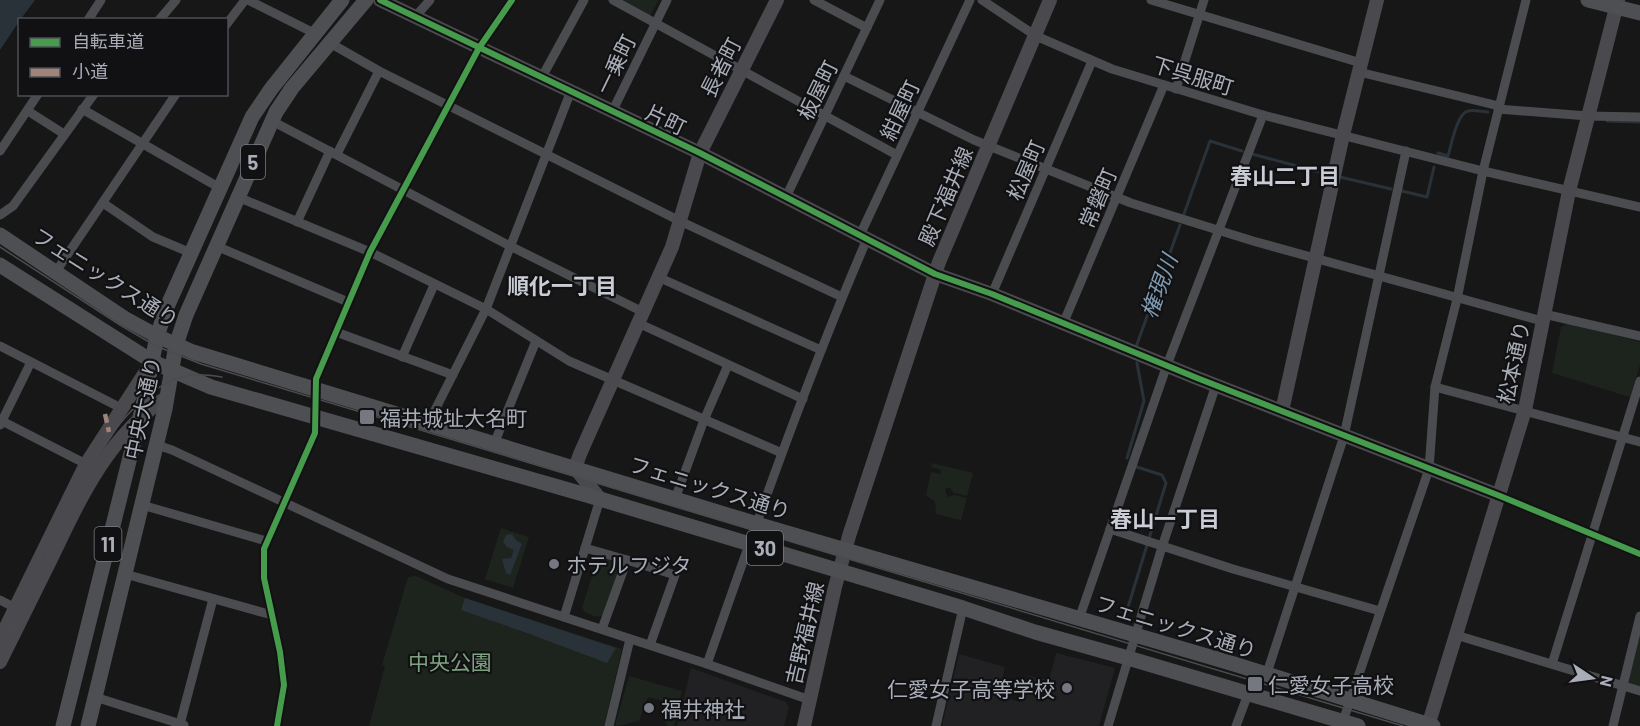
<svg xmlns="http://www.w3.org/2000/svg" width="1640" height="726" font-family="Barlow,'Noto Sans JP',sans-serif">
<rect width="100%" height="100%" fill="#171717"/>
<!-- built -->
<g fill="#212123">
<polygon points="1056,653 1115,668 1099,726 942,726 959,654 1005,667 998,696 1021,702 1029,676 1049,680"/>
<polygon points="691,668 786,702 789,707 784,726 677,726"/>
</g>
<!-- green -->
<g fill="#1d241e">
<polygon points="622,0 659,0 650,15"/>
<polygon points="1568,323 1640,342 1640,365 1630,397 1552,373 1561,327"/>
<polygon points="932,463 973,473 967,496 954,493 950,488 946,488 945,491 948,497 954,495 967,498 961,520 936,514 935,502 926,495 931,472 940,474 941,470 931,467"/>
<polygon points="501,528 529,537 513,588 485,579"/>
<path d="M598,556L623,563L602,616C596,618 585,614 582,608Z"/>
<polygon points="416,576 465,598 622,649 604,726 369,726 385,666 382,665 408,577"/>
<polygon points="1640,630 1640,687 1625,683"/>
<path d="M629,676L682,691L674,726H667L664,719L667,702L648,697L639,721C630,722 624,726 615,726Z"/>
</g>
<!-- water -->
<g fill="#2a3239">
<polygon points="0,0 35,0 20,20 0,50"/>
<polygon points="512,534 516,540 522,544 510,575 506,573 502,559 511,558 514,550 507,547 503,542 506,535"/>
<polygon points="465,598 616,648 607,663 527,633 461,610"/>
</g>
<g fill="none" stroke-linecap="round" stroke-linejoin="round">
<!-- stream -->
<g stroke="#2a3239" stroke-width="3">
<polyline points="1607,121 1640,122"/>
<path d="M1438,153L1448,156C1451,146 1457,113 1468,111C1474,109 1482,112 1488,112"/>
<polyline points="1252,154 1327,174"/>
<polyline points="1340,177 1391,189"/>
<polyline points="1402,191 1427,197 1434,167"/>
<polyline points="1184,214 1210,141 1242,151"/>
<polyline points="1136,347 1180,225"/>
<polyline points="1127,458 1144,401 1137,363"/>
<polyline points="1125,617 1166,483 1162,475 1137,467"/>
</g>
<!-- street -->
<g stroke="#4b4c50" stroke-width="9">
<polyline points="248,0 314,33"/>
<polyline points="613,0 897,155"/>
<polyline points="814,0 867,28"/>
<polyline points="982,0 1036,36 1112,69 1263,115 1483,171 1640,207"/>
<polyline points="1151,0 1361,63"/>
<polyline points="415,17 430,0"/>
<polyline points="88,20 101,0"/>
<polyline points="159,20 176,0"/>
<polyline points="226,25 245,0"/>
<polyline points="330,43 379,71 680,221 842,297"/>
<polyline points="1359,72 1499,106"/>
<polyline points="844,76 974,140 1131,203 1253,241 1542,321"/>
<polyline points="542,77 584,0"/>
<polyline points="1176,89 1204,0"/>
<polyline points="82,109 220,188"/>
<polyline points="1498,109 1588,116 1640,117"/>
<polyline points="28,111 64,134"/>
<polyline points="612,112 667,0"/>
<polyline points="272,121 510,246 643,312"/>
<polyline points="0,151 38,94"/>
<polyline points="337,154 379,71"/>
<polyline points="238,197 370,252 486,309 569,361 782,453"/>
<polyline points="786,197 880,0"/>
<polyline points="103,203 153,237 191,253"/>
<polyline points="0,215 13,206 94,94"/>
<polyline points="297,222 330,151"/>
<polyline points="860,235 970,0"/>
<polyline points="216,246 348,302"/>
<polyline points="55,273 176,94"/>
<polyline points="658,277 821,350"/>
<polyline points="992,294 1092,61"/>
<polyline points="1544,314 1640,336"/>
<polyline points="638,323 803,399"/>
<polyline points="1063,324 1164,85"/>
<polyline points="336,332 453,375"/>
<polyline points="0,346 121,408"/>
<polyline points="402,357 434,285"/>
<polyline points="1435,387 1640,442"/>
<polyline points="0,420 86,464"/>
<polyline points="0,425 31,362"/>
<polyline points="429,425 433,414 486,309 571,91"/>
<polyline points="494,444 536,341"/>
<polyline points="157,445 172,450 448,579 707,664 810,700"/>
<polyline points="1500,496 1640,554"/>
<polyline points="675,499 704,420 728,365"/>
<polyline points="142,505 266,541"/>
<polyline points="1110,529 1233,569 1380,611"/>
<polyline points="585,548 627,560 602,629"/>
<polyline points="627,560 675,575 650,645"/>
<polyline points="125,574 272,615"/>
<polyline points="0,600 19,610"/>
<polyline points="564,617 600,499"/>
<polyline points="1079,619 1167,365 1263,115"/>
<polyline points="1456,635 1640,691"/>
<path d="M707,664C757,521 807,378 867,239"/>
<polyline points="1552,664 1640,381"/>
<polyline points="1266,676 1344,436 1406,151"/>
<polyline points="95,697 184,725"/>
<polyline points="180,724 213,599"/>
<polyline points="1342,724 1429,469 1435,387 1457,299 1483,171 1526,0"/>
<polyline points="277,726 284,685 280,652 264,578 264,549 315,433 316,379 370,252 479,48 512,0"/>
<polyline points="609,726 630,639"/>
<polyline points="936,726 963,608"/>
<polyline points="1108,726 1162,547 1216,385"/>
<polyline points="1236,726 1248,694"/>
<polyline points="1613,726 1640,616"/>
</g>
<!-- secondary -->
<g stroke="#4a4a4e" stroke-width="14">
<polyline points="380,0 700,153 935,274 992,294 1197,378 1500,496"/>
<polyline points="1282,411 1343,135 1377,0"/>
<polyline points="600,499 575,468 580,454 672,247 700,153 777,0"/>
<polyline points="0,639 86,464 150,365"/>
<path d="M0,662C17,628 34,593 51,559C80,498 109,435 167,397"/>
<polyline points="804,726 835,587 849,536 939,262 1050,0"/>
<polyline points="1428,726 1525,410 1569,191 1618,0"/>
</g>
<!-- primary -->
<g stroke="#4d4f52" stroke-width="15">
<polyline points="1588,0 1640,13"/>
<polyline points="0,235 124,318 157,336 193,352 757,524 1234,664 1433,726"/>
<polyline points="0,265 153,362 211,387 600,499 963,608 1035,632 1128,658 1358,726"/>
<polyline points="63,726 145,397 157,336 167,307 252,117 271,89 342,0"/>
<polyline points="88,726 165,409 176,345 186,315 276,112 292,88 366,0"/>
</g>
<!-- tram -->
<g stroke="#4b4c4f" stroke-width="1.5">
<polyline points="0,247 120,325 156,346 201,364 1403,726"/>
<path d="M0,650L76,497C94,454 134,392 181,377C193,373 209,375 222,377"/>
</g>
<!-- quiet -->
<polyline stroke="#a18479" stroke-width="4.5" stroke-dasharray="9 4.5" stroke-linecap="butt" points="105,414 109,432"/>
<!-- cycleway casing -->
<g stroke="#111113" stroke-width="10">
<g id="cycleway">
<polyline points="380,0 700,153 935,274 992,294 1197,378 1500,496 1640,554"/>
<polyline points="277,726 284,685 280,652 264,578 264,549 315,433 316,379 370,252 479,48 512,0"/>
</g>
</g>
<!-- cycleway -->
<use href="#cycleway" stroke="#469c4c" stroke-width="6"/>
</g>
<!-- markers -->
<g fill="#757880" stroke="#111113" stroke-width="2">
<rect x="359" y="409" width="16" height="16" rx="3"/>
<circle cx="554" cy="564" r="6"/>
<rect x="1247" y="676" width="16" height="16" rx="3"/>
<circle cx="1067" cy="688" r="6"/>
<circle cx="649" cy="708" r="6"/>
</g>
<g text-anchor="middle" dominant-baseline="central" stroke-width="4.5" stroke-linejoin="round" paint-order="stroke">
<!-- shield labels -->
<g fill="#111113" stroke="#7b7e86" stroke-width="1.5">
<rect x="241" y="145" width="24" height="34" rx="4.5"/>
<rect x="94.5" y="527" width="27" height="34" rx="4.5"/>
<rect x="747" y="531" width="36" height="34" rx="4.5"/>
</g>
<g font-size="20" font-weight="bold" fill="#a8adb8">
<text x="253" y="162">5</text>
<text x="108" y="544">11</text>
<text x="765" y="548">30</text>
</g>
<!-- street labels -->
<g font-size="21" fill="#a8adb8" stroke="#111113">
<text transform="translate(615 64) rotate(-64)">一乗町</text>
<text transform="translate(720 67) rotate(-63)">長者町</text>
<text transform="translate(1193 75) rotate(17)">下呉服町</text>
<text transform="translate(817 90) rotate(-64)">板屋町</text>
<text transform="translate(899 110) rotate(-65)">紺屋町</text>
<text transform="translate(666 119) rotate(25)">片町</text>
<text transform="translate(1025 170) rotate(-67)">松屋町</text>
<text transform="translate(945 196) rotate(-67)">殿下福井線</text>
<text transform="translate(1097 198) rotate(-67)">常磐町</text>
<text transform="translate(106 277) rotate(32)">フェニックス通り</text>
<text transform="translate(1513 362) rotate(-78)">松本通り</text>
<text transform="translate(142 408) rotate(-78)">中央大通り</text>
<text transform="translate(710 487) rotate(17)">フェニックス通り</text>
<text transform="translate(1176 626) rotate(17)">フェニックス通り</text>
<text transform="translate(804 633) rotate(-77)">吉野福井線</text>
</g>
<!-- poi labels -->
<g font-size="21" fill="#a8adb8" stroke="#111113" text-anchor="start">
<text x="380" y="417">福井城址大名町</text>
<text x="566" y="564">ホテルフジタ</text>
<text x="1268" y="684">仁愛女子高校</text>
<text x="1055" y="688" text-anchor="end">仁愛女子高等学校</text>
<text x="661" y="708">福井神社</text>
</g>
<!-- park labels -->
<g font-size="21" fill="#7fa381" stroke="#111113">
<text x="450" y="661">中央公園</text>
</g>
<!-- neighbourhood labels -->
<g font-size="22" font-weight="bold" fill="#c9ccd4" stroke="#111113">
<text x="1285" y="175">春山二丁目</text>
<text x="562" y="285">順化一丁目</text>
<text x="1165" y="518">春山一丁目</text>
</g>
<!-- water labels -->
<g font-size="22" font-style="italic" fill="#7f9bb3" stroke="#111113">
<text transform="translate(1158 286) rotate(-70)">権現川</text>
</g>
</g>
<!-- legend -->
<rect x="18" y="18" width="210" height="78" fill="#111113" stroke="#4d4f55" stroke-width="1.5"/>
<rect x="30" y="38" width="30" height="9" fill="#469c4c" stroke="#4d4f55" stroke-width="1.5"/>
<text x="72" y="48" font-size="18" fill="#a8adb8">自転車道</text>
<rect x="30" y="68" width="30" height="9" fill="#a18479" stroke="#4d4f55" stroke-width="1.5"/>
<text x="72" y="78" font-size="18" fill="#a8adb8">小道</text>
<!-- north arrow -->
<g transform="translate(1592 678) rotate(103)" stroke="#111113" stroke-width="4.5" paint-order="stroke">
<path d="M0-4.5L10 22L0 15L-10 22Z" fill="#a8adb8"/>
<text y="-9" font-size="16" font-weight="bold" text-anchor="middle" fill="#a8adb8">N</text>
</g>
</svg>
